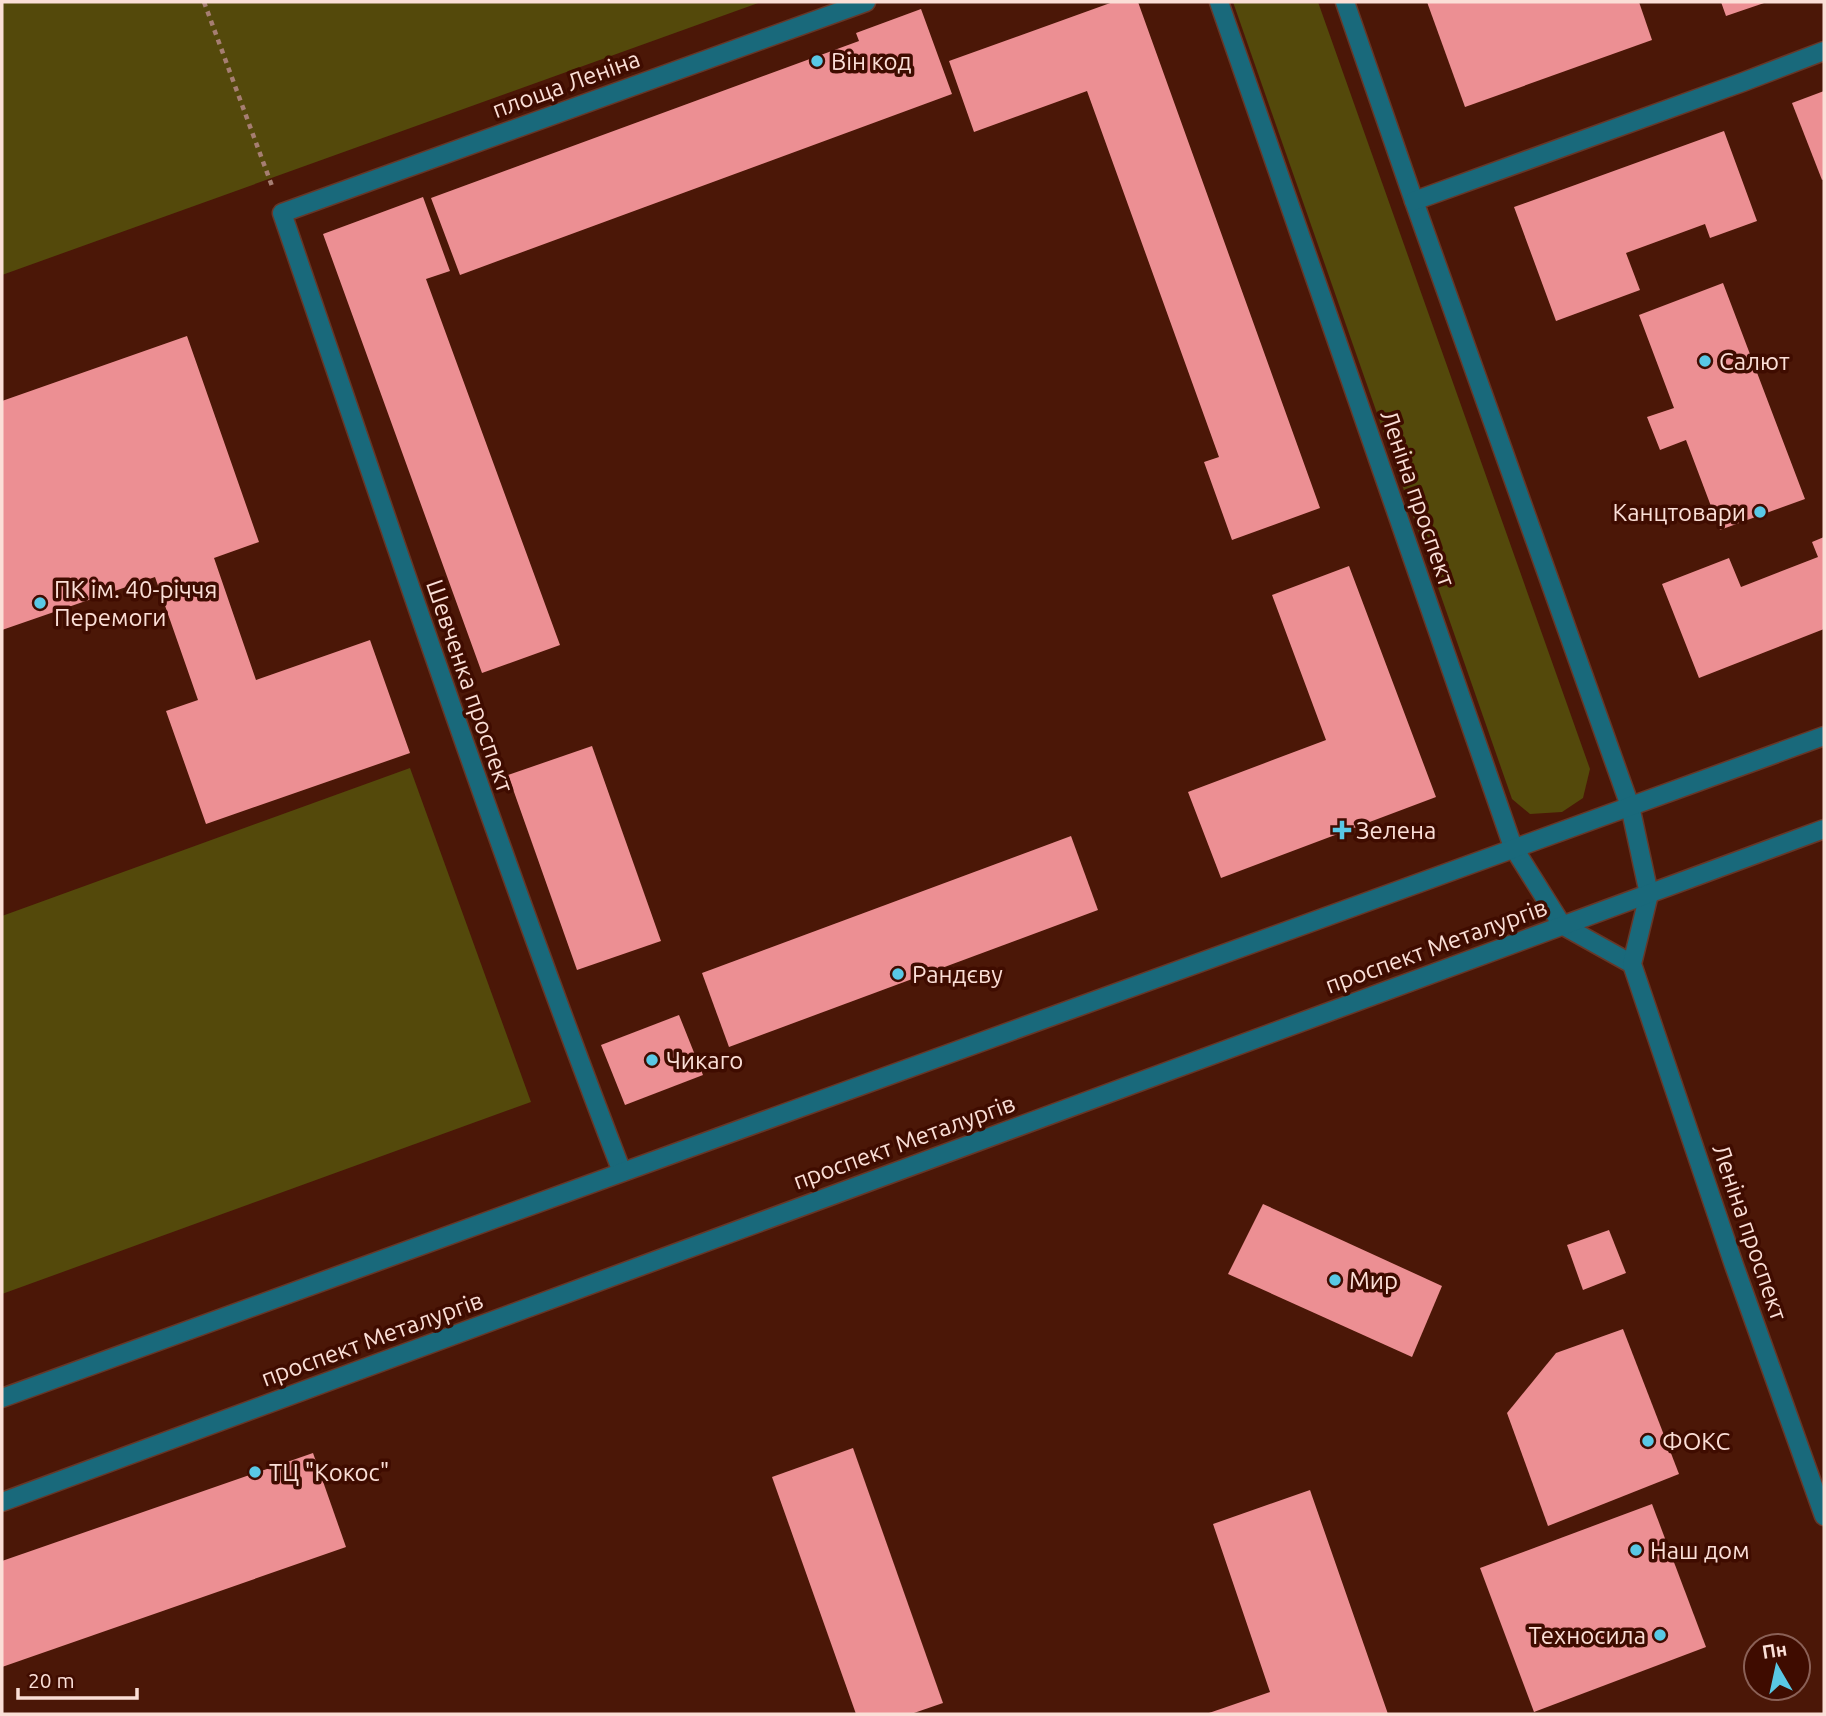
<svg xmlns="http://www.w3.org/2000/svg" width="1826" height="1716" font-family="Ubuntu,sans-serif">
<rect width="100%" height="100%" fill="#4b1707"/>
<!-- green -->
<g fill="#54490b">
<polygon points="2,2 761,2 2,275"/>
<polygon points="1233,2 1318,2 1590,769 1583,798 1562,812 1530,814 1512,799"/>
<polygon points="410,768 531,1102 2,1294 2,916"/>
</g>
<!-- building -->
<g fill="#ec8f93">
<polygon points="1113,2 1138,2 1320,508 1232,540 1204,462 1219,457 1087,91 974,132 949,61"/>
<polygon points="1427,2 1639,2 1652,40 1465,107"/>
<polygon points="1721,2 1767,2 1726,16"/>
<polygon points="921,9 952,94 460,275 431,198 859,41 856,33"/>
<polygon points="1824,91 1824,179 1822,180 1792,103"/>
<polygon points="1724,131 1757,221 1710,238 1705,224 1626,253 1640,290 1556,321 1514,207"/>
<polygon points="423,197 450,271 426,279 560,645 482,673 323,234"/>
<polygon points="1723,283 1805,499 1720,530 1686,440 1660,450 1647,417 1674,408 1639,315"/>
<polygon points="187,336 259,542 214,558 256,680 370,640 410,753 206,824 166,711 198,700 155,577 2,630 2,401"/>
<polygon points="1824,537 1824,629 1699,678 1662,584 1729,558 1741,587 1818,557 1812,542"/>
<polygon points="1349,566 1436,797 1221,878 1188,792 1326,740 1272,595"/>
<polygon points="592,746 661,941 577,970 508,775"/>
<polygon points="1071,836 1098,910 729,1047 702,973"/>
<polygon points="679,1015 703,1075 625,1105 601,1045"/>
<polygon points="1263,1204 1442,1286 1412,1357 1228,1274"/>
<polygon points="1609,1230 1626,1273 1583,1290 1567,1245"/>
<polygon points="1623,1329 1679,1474 1548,1526 1507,1413 1556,1353"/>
<polygon points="853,1448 943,1703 911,1714 856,1714 772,1477"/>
<polygon points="313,1453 346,1547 2,1667 2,1561"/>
<polygon points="1310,1490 1388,1714 1206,1714 1270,1692 1213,1524"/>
<polygon points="1652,1504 1706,1647 1534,1712 1480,1568"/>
</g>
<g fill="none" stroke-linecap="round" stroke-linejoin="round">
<!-- minor casing -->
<g stroke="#673728" stroke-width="21">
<g id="minor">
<polyline points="1219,2 1513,847 1562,925 1632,964"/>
<polyline points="1345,2 1414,201 1630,806 1649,894 1632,964 1734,1265 1824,1516"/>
<polyline points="1414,201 1743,82 1824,51"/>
<path d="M622,1172C500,856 392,534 282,213L866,2"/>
<path d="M2,1398C609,1177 1217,956 1824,736"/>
<polyline points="2,1502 1824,829"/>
</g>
</g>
<!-- path -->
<polyline stroke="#a67e72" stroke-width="4.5" stroke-dasharray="5 5" stroke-linecap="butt" points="204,2 272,186"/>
<!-- minor -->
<use href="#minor" stroke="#19697b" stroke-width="18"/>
</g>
<!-- markers -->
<g fill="#59c8e5" stroke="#3f0c00" stroke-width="2.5">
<circle cx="817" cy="61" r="7"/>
<circle cx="1705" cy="361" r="7"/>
<circle cx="1760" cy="512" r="7"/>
<circle cx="40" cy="603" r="7"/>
<path d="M1338.5 819.5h7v7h7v7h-7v7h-7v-7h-7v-7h7z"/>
<circle cx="898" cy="974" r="7"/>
<circle cx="652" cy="1060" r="7"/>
<circle cx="1335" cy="1280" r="7"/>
<circle cx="1648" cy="1441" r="7"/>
<circle cx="255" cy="1472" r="7"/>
<circle cx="1636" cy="1550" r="7"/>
<circle cx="1660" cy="1635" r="7"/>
</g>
<g text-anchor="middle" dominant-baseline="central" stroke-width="7" stroke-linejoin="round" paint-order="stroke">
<!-- poi labels -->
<g font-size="24" fill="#fbdfd7" stroke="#3f0c00" text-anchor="start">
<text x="831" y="61">Він код</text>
<text x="1719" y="361">Салют</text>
<text x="1746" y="512" text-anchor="end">Канцтовари</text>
<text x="54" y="589">ПК ім. 40-річчя<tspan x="54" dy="28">Перемоги</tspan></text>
<text x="1356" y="830">Зелена</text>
<text x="912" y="974">Рандєву</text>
<text x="666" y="1060">Чикаго</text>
<text x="1349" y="1280">Мир</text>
<text x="1662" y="1441">ФОКС</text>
<text x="269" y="1472">ТЦ "Кокос"</text>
<text x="1650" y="1550">Наш дом</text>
<text x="1646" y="1635" text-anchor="end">Техносила</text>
</g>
<!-- street labels -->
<g font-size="24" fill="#fbdfd7" stroke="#3f0c00">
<text transform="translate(566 84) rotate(-20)">площа Леніна</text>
<text transform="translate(1418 498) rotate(71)">Леніна проспект</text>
<text transform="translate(470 686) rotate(71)">Шевченка проспект</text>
<text transform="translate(1436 946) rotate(-20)">проспект Металургів</text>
<text transform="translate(904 1142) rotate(-20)">проспект Металургів</text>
<text transform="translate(1750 1232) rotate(71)">Леніна проспект</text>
<text transform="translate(372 1339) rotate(-20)">проспект Металургів</text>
</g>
</g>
<!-- border -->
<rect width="1826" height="1716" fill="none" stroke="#fbdfd7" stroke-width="7"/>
<!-- north arrow -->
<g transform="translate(1777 1667) rotate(351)"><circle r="33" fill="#3f0c00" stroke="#8a6056" stroke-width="2"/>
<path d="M0-5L12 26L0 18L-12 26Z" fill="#59c8e5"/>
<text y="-10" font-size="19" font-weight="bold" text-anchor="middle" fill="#fbdfd7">Пн</text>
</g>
<!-- scale -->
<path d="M18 1688v10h119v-10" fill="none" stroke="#fbdfd7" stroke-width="3.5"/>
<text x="28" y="1688" font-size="21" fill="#fbdfd7" stroke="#3f0c00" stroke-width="5" paint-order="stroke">20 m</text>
</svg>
